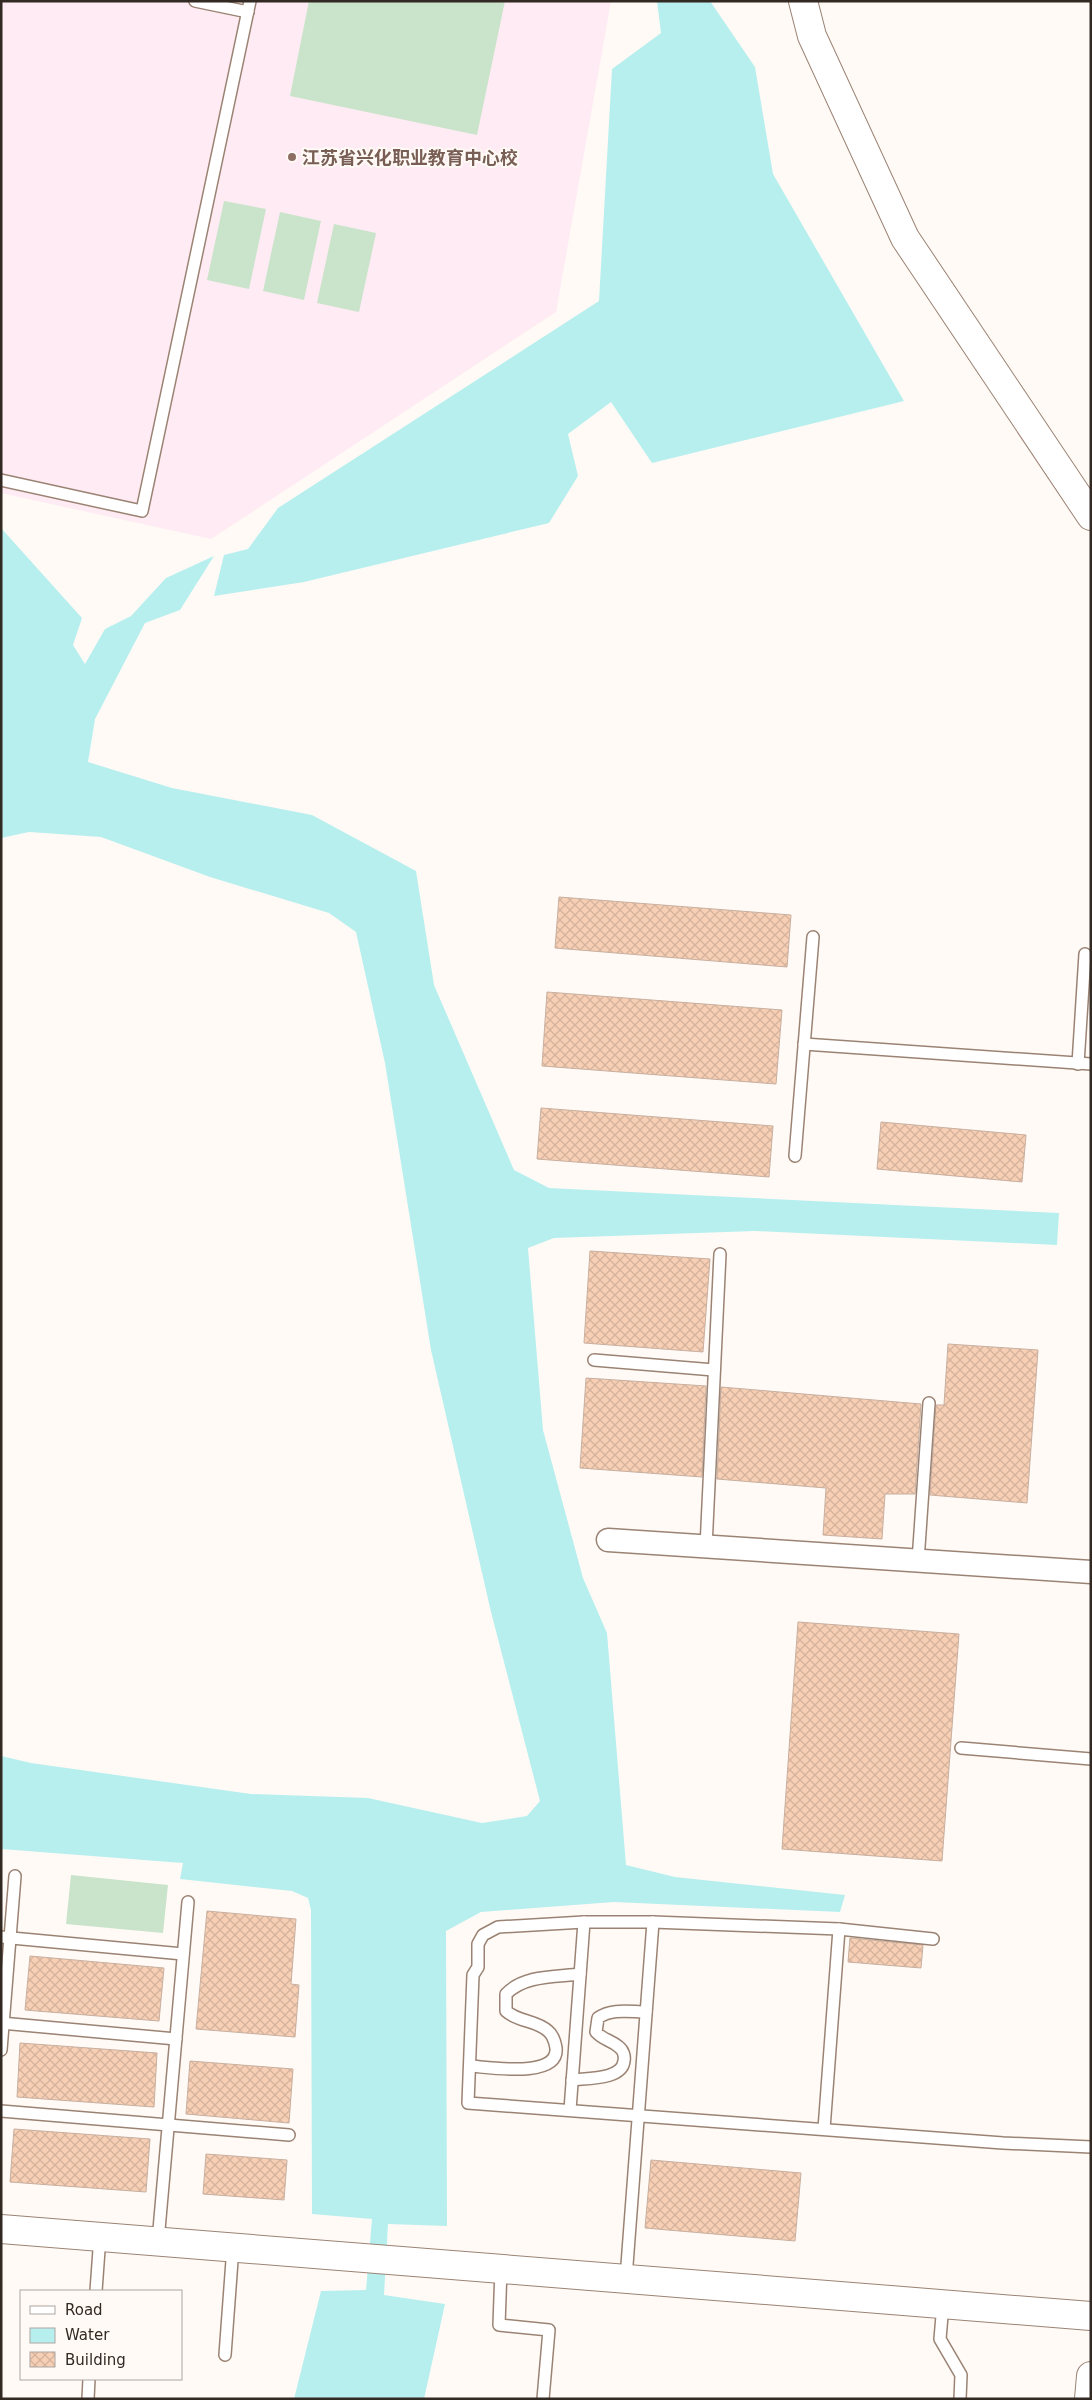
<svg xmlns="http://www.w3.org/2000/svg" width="1092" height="2400" font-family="'DejaVu Sans','Noto Sans SC',sans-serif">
<defs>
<pattern id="building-cross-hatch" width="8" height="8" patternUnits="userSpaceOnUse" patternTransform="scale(1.25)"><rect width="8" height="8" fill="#f7cfb5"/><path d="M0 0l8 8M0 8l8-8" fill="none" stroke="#d4b29b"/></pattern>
</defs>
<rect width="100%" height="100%" fill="#fffaf6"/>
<!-- education -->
<polygon fill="#ffebf3" points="1,1 611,1 556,312 211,539 1,493"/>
<!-- grass -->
<g fill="#c9e4ca">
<polygon points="309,1 505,1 477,135 290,96"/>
<polygon points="224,201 266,209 249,289 207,280"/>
<polygon points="280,212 321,221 304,300 263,291"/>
<polygon points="334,224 376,233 359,312 317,303"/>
<polygon points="71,1875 168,1885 163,1933 66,1924"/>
</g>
<!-- water -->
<g fill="#b7efee">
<polygon points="657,1 710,1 755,67 773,174 904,401 652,463 611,402 568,434 578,476 549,523 304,582 214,596 224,555 248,549 278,508 599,301 612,69 661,33"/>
<polygon points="1,528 82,618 73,645 85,664 105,629 131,616 166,578 214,556 180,610 145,623 95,719 88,762 172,788 312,815 416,871 434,985 514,1170 549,1188 1059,1213 1057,1245 755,1231 554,1238 528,1248 543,1430 583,1578 607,1633 626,1865 675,1877 845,1895 840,1912 614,1902 481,1912 446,1931 447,2226 388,2224 384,2295 445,2304 424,2399 294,2399 321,2291 366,2290 372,2219 312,2214 311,1910 308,1898 292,1891 180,1879 183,1863 1,1849 1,1756 31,1763 251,1794 368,1798 482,1823 527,1816 540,1801 491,1612 431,1350 385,1063 356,932 329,913 210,877 101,837 29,832 1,838"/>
</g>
<!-- building -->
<g fill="url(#building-cross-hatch)" stroke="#c8af9f">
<polygon points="559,897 791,915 787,967 555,948"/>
<polygon points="547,992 782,1010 776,1084 542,1066"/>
<polygon points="541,1108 773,1126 769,1177 537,1159"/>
<polygon points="881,1122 1026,1135 1022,1182 877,1169"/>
<polygon points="590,1251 710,1259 703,1352 584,1343"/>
<polygon points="948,1344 1038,1350 1027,1503 930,1495 936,1405 944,1405"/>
<polygon points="586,1378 706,1386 702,1477 580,1468"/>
<polygon points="721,1387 921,1404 915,1494 885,1494 882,1539 823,1535 826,1488 717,1479"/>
<polygon points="798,1622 959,1634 942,1861 782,1849"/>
<polygon points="207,1911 296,1919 291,1984 299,1985 295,2037 196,2029"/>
<polygon points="850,1938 923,1945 921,1968 848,1962"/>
<polygon points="30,1956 164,1968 159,2021 25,2010"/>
<polygon points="20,2043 157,2053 154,2107 17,2097"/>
<polygon points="190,2061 293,2069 289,2123 186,2114"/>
<polygon points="14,2129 150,2139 146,2192 10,2182"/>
<polygon points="206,2154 287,2160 284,2200 203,2194"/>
<polygon points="651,2160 801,2173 795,2241 645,2228"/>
</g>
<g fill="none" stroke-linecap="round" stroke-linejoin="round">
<!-- service casing -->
<g stroke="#9b8374" stroke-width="14">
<g id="service">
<polyline points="195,1 248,12"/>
<polyline points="1,480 142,511 250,1"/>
<polyline points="804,1044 1091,1064"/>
<polyline points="1078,1064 1085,954"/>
<polyline points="795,1156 813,937"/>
<polyline points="594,1360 714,1370"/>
<polyline points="706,1547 720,1254"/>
<polyline points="918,1561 929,1403"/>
<polyline points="961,1748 1091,1759"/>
<polyline points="1,1937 183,1954"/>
<polyline points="933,1939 839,1929 653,1922 584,1922 498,1927 483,1935 478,1944 478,1967 473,1975 468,2103 1003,2143 1091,2147"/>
<polyline points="1,2023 176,2039"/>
<polyline points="1,2050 15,1876"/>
<path d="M470,2066C488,2067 559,2079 556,2048C555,2042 553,2035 548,2031C536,2020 518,2022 506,2011V1994C524,1975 555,1977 580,1974"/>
<path d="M572,2080C586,2078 622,2080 624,2061C625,2056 623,2050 619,2047C611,2040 603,2040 596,2032L598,2018C612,2008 630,2012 646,2012"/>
<polyline points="570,2110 584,1922"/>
<polyline points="1,2111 289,2135"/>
<polyline points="824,2129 839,1929"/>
<polyline points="158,2241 188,1902"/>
<polyline points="501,2269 499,2325 549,2330 543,2399"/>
<polyline points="626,2278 653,1922"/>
<polyline points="96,2291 100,2236"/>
<polyline points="943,2304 940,2339 961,2375 960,2399"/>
<polyline points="225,2355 233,2247"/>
<polyline points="88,2399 89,2379"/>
</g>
</g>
<!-- minor casing -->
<g stroke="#9b8374" stroke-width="25">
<polyline id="minor" points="608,1540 1091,1572"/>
</g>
<!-- tertiary casing -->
<g stroke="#9b8374" stroke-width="30">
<g id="tertiary">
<polyline points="803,1 812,36 905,238 1091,516"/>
<polyline points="1,2229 1091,2316"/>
<polyline points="1089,2399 1091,2376"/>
</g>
</g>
<!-- service -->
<use href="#service" stroke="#fff" stroke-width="11"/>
<!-- minor -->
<use href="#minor" stroke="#fff" stroke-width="22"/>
<!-- tertiary -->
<use href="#tertiary" stroke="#fff" stroke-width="28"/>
</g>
<!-- markers -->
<circle fill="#8d6e63" stroke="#fffaf6" stroke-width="2" cx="292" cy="157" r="5"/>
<g text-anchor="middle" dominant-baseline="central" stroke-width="4" stroke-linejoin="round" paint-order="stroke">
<!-- education labels -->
<g font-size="18" font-weight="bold" fill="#785e54" stroke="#fffaf6" text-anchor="start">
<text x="302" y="157">江苏省兴化职业教育中心校</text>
</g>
</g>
<!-- border -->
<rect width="1092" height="2400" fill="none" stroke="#332923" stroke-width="5"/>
<!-- legend -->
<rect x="20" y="2290" width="162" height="90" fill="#fffaf6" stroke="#ada6a2"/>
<rect x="30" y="2306" width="25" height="8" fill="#ffffff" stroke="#ada6a2"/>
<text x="65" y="2315" font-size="15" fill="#332923">Road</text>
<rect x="30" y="2328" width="25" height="15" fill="#b7efee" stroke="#ada6a2"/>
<text x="65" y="2340" font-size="15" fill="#332923">Water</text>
<rect x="30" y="2352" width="25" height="15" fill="url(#building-cross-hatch)" stroke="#ada6a2"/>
<text x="65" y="2365" font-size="15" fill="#332923">Building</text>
</svg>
